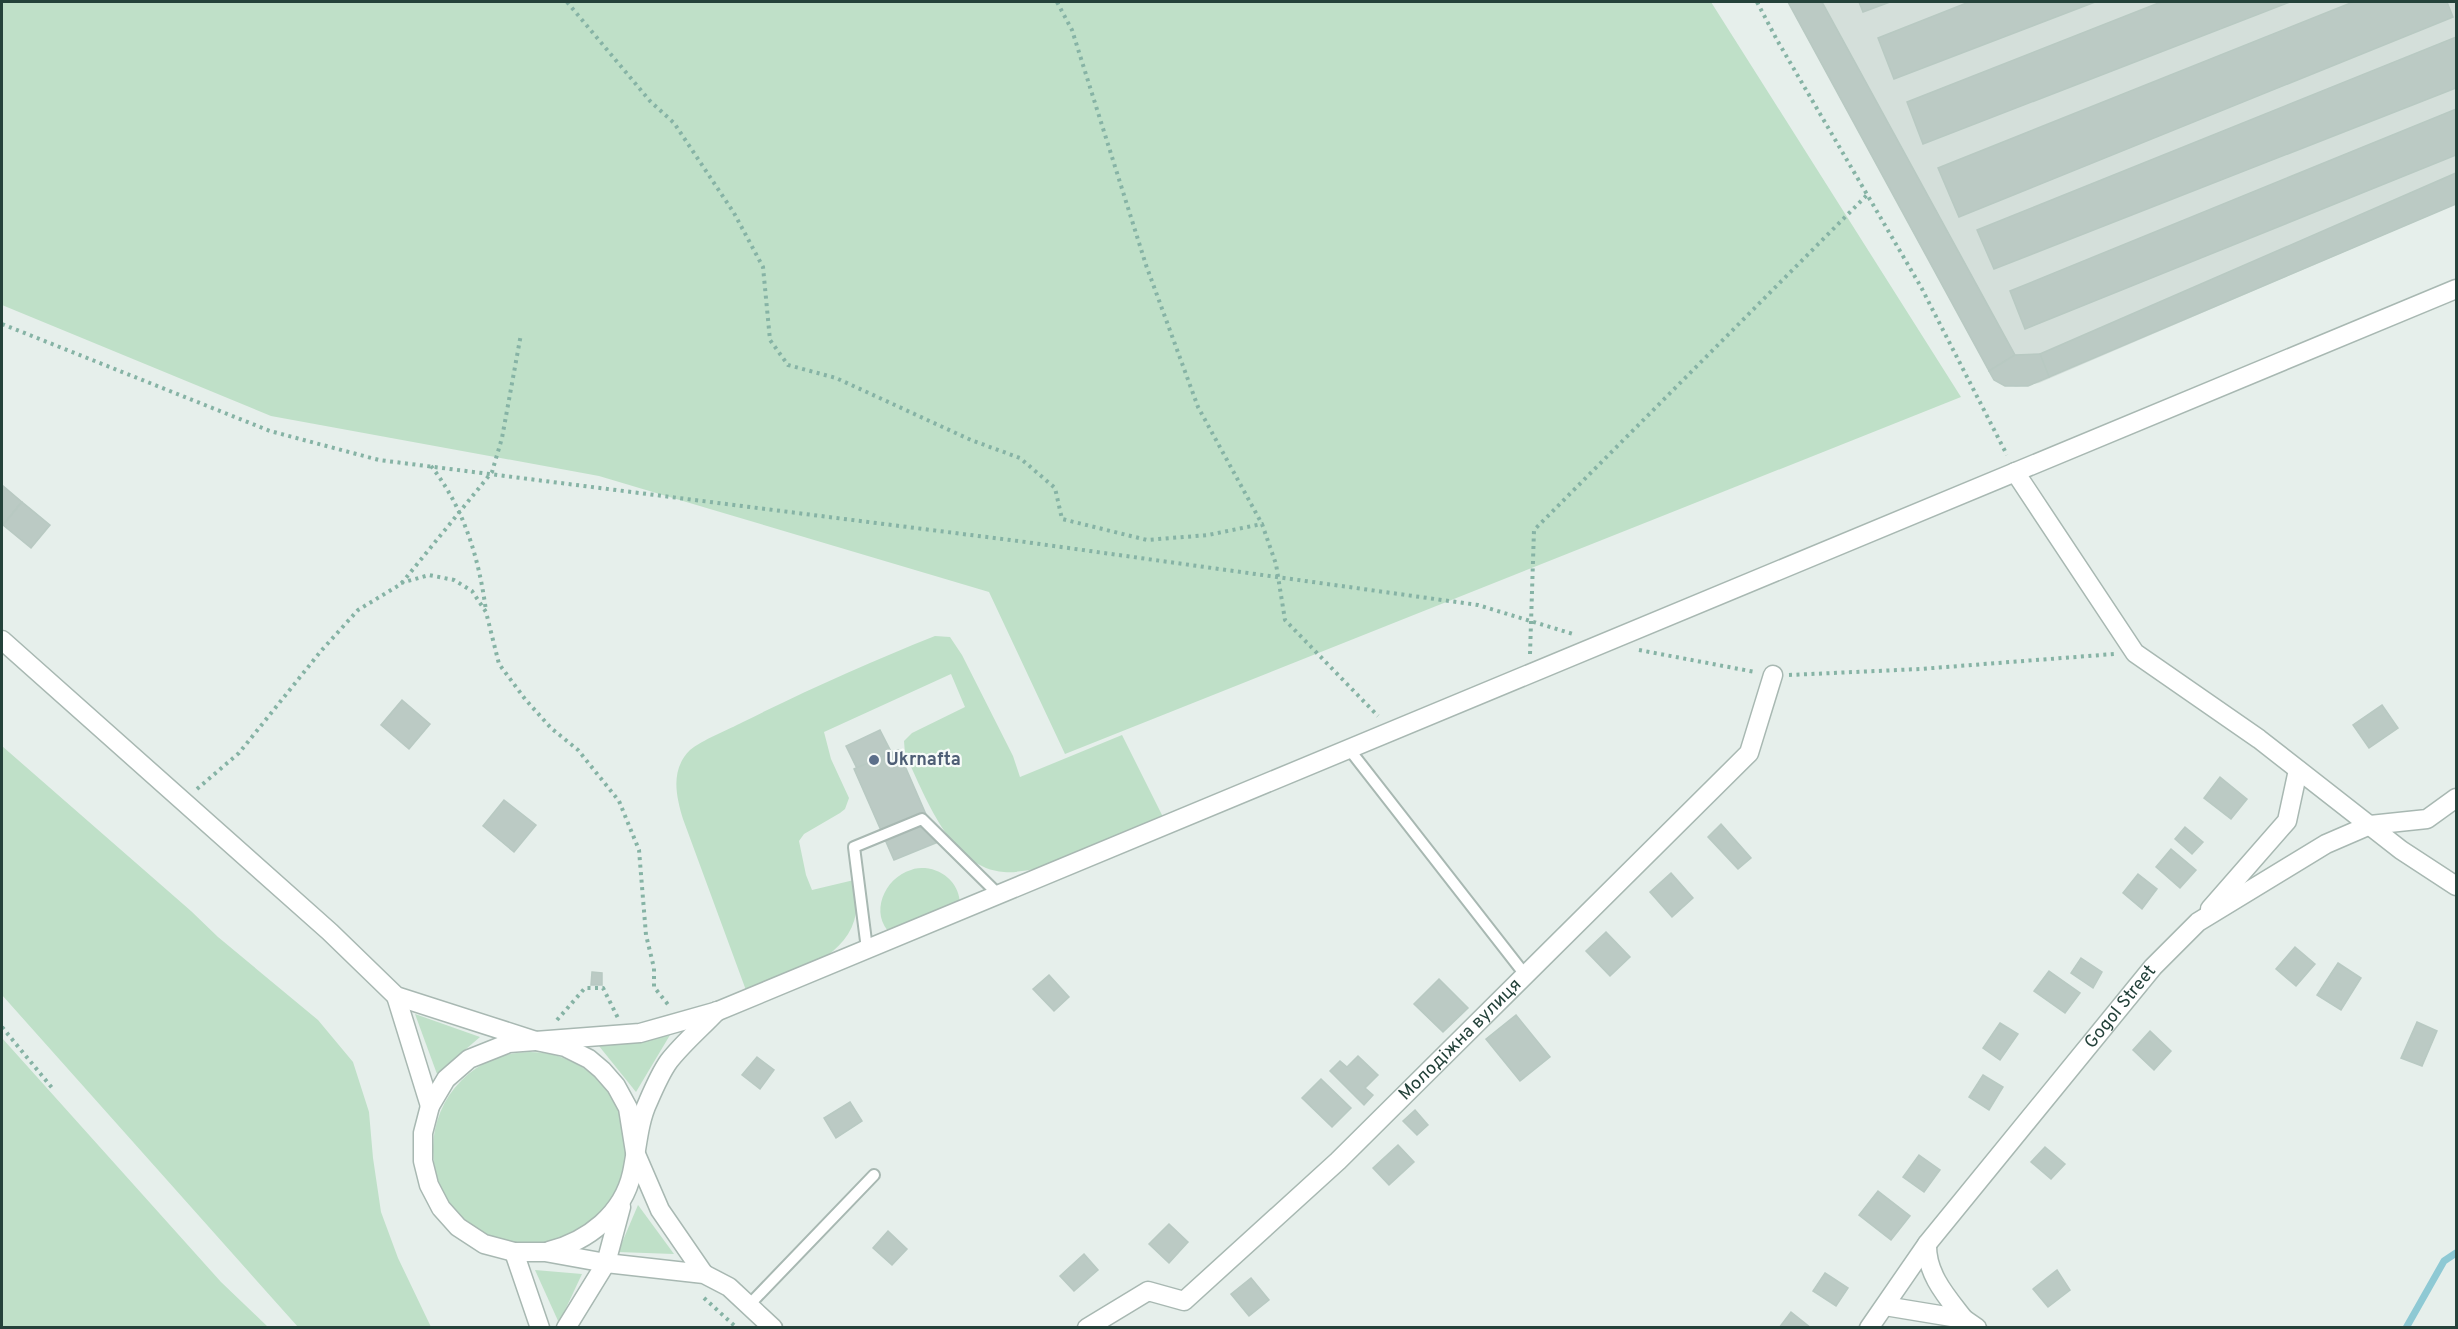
<svg xmlns="http://www.w3.org/2000/svg" width="2458" height="1329" font-family="Overpass,sans-serif">
<rect width="100%" height="100%" fill="#e6efeb"/>
<!-- built -->
<polygon fill="#d4dfda" points="1788,2 2456,2 2456,204 2039,383 2016,387 1994,380"/>
<!-- green -->
<g fill="#bfe0c8">
<polygon points="2,2 1711,2 1961,397 1065,754 989,592 599,476 271,416 2,305"/>
<path d="M935,636L950,637L962,655L1013,756L1020,777L1122,735L1165,821L1040,868C1028,870 1016,873 1004,872C950,868 925,795 905,754L904,741L912,733L965,707L951,674L824,732L831,759L849,798L845,809L840,813L804,834L799,841L806,875L812,890L854,880C855,891 857,902 856,913C848,961 785,976 747,993L683,819C676,796 670,770 690,750C702,740 728,730 743,722C805,691 870,662 935,636Z"/>
<polygon points="2,746 191,911 218,937 318,1020 353,1062 369,1112 373,1158 381,1212 398,1258 431,1327 298,1327 2,995"/>
<path d="M925,868C945,870 960,885 960,905L891,934C869,914 884,878 911,870C915,868 921,868 925,868Z"/>
<polygon points="415,1014 480,1037 437,1074"/>
<polygon points="670,1035 636,1092 599,1046"/>
<polygon points="2,1038 221,1282 268,1327 2,1327"/>
<circle cx="530" cy="1149" r="97"/>
<polygon points="638,1205 674,1254 618,1252"/>
<polygon points="535,1270 582,1274 559,1323"/>
</g>
<g fill="none" stroke-linecap="round" stroke-linejoin="round">
<!-- stream -->
<polyline stroke="#8ec9d4" stroke-width="7" points="2406,1328 2444,1261 2456,1253"/>
</g>
<!-- building -->
<g fill="#bbcac4" stroke="#b8c9c2" stroke-width="1.5">
<polygon points="1788,2 1822,2 2015,355 1989,371"/>
<polygon points="1859,2 1890,2 1863,12"/>
<polygon points="1969,2 2095,2 1894,79 1878,38"/>
<polygon points="2161,2 2290,2 1923,144 1907,102"/>
<polygon points="2353,2 2447,2 2453,17 1959,217 1938,168"/>
<polygon points="2456,37 2456,88 1994,269 1977,230"/>
<polygon points="2456,109 2456,155 2025,329 2010,291"/>
<polygon points="2456,173 2456,204 2049,377 2040,354"/>
<polygon points="2040,354 2049,377 2028,386 2005,386 1994,380 1989,371 2015,355"/>
<polygon points="2,485 22,502 3,525 2,524"/>
<polygon points="22,502 50,525 31,548 3,525"/>
<polygon points="402,700 430,724 409,749 381,725"/>
<polygon points="2382,705 2398,728 2369,748 2353,725"/>
<polygon points="880,730 902,773 868,791 846,746"/>
<polygon points="898,750 938,842 894,860 854,769"/>
<polygon points="2220,777 2247,799 2231,819 2204,798"/>
<polygon points="504,800 536,825 514,852 483,826"/>
<polygon points="1721,824 1751,858 1738,869 1708,837"/>
<polygon points="2185,827 2203,842 2192,854 2175,839"/>
<polygon points="2171,849 2196,870 2180,888 2156,867"/>
<polygon points="1671,873 1693,898 1672,917 1650,892"/>
<polygon points="2138,874 2157,889 2142,909 2123,893"/>
<polygon points="1606,932 1630,957 1610,976 1586,951"/>
<polygon points="2295,947 2315,964 2296,986 2276,969"/>
<polygon points="2081,958 2102,972 2093,988 2071,973"/>
<polygon points="2338,963 2361,978 2341,1010 2317,995"/>
<polygon points="2049,971 2080,993 2065,1013 2034,991"/>
<polygon points="592,972 602,973 602,985 591,985"/>
<polygon points="1049,975 1069,997 1054,1011 1033,989"/>
<polygon points="1439,979 1468,1008 1443,1032 1414,1004"/>
<polygon points="1516,1015 1550,1057 1520,1081 1486,1039"/>
<polygon points="2417,1022 2437,1031 2422,1066 2401,1058"/>
<polygon points="2000,1023 2018,1034 2000,1060 1983,1048"/>
<polygon points="2150,1031 2171,1051 2154,1070 2133,1050"/>
<polygon points="1358,1056 1378,1075 1365,1088 1373,1095 1364,1105 1330,1071 1340,1061 1347,1067"/>
<polygon points="757,1057 774,1070 760,1089 742,1075"/>
<polygon points="1983,1075 2003,1087 1989,1110 1969,1097"/>
<polygon points="1321,1079 1351,1108 1332,1127 1302,1098"/>
<polygon points="850,1102 862,1121 836,1138 824,1118"/>
<polygon points="1415,1110 1428,1125 1417,1135 1403,1121"/>
<polygon points="1398,1145 1414,1162 1389,1185 1373,1168"/>
<polygon points="2045,1147 2065,1164 2051,1179 2031,1162"/>
<polygon points="1919,1155 1940,1170 1924,1192 1903,1177"/>
<polygon points="1878,1191 1910,1216 1891,1240 1859,1215"/>
<polygon points="1169,1224 1188,1242 1169,1263 1149,1244"/>
<polygon points="888,1231 907,1249 892,1265 873,1248"/>
<polygon points="1084,1254 1098,1270 1074,1291 1060,1276"/>
<polygon points="2057,1270 2070,1290 2048,1307 2033,1289"/>
<polygon points="1825,1273 1848,1288 1836,1306 1813,1291"/>
<polygon points="1251,1278 1269,1300 1249,1316 1231,1294"/>
<polygon points="1791,1312 1811,1328 1779,1328"/>
</g>
<g fill="none" stroke-linecap="round" stroke-linejoin="round">
<!-- service casing -->
<g stroke="#a8b8b2" stroke-width="14">
<g id="service">
<polyline points="1349,749 1526,976"/>
<polyline points="867,949 854,847 922,819 998,894"/>
<polyline points="749,1305 874,1175"/>
</g>
</g>
<!-- minor casing -->
<g stroke="#a8b8b2" stroke-width="21">
<g id="minor">
<polyline points="2210,909 2287,821 2298,770"/>
<path d="M1927,1244C1926,1274 1947,1297 1964,1319"/>
<polyline points="514,1252 540,1328"/>
<polyline points="1885,1306 1964,1319 1977,1328"/>
<polyline points="566,1328 606,1263"/>
<path id="s1" d="M1087,1328L1148,1291L1184,1301L1338,1161L1749,753L1773,675"/>
<path id="s2" d="M1869,1328L1927,1244L2153,967L2198,922L2326,844L2370,825L2427,819L2456,798"/>
</g>
</g>
<!-- tertiary casing -->
<g stroke="#a8b8b2" stroke-width="21">
<g id="tertiary">
<polyline points="2015,472 2135,653 2259,739 2401,850 2456,886"/>
<polyline points="2,640 330,932 396,996 536,1041 565,1047 589,1059 602,1070 616,1086 628,1108 635,1152 660,1210 704,1274"/>
<polyline points="396,996 430,1106"/>
<path d="M549,1251C588,1241 623,1214 632,1173C637,1150 638,1123 648,1102C654,1088 661,1072 669,1061C683,1043 702,1027 717,1011"/>
<polyline points="606,1263 621,1207"/>
<polyline points="773,1328 729,1287 704,1274 606,1263 545,1252 514,1252 484,1244 458,1227 441,1208 429,1185 423,1161 423,1133 430,1106 446,1079 469,1059 509,1043 640,1033 718,1011 2456,289"/>
</g>
</g>
<!-- path -->
<g stroke="#86b3a5" stroke-width="4" stroke-dasharray="3 4.5" stroke-linecap="butt">
<polyline points="567,2 650,101 674,123 734,213 763,267 770,340 788,365 836,378 971,440 1020,458 1055,488 1062,519 1147,540 1208,535 1262,524 1276,564 1285,620 1378,716"/>
<polyline points="1057,2 1072,30 1146,265 1198,407 1262,524"/>
<polyline points="1757,2 1777,40 1921,287 2007,455"/>
<polyline points="2,324 270,431 379,460 1018,541 1478,605 1573,634"/>
<path d="M431,466C464,508 479,558 486,611"/>
<polyline points="401,583 429,575 454,580 472,591 486,612 499,664 525,699 551,728 578,750 619,801 639,850 646,935 654,968 654,987 670,1007"/>
<polyline points="1639,650 1755,672"/>
<polyline points="1530,654 1534,530 1867,195"/>
<polyline points="1789,675 1920,669 2114,654"/>
<polyline points="197,789 239,753 321,651 358,610 401,584 492,472 502,438 521,334"/>
<polyline points="557,1020 585,988 603,988 618,1018"/>
<polyline points="2,1027 53,1089"/>
<polyline points="704,1298 737,1328"/>
</g>
<!-- service -->
<use href="#service" stroke="#fff" stroke-width="10"/>
<!-- minor -->
<use href="#minor" stroke="#fff" stroke-width="18"/>
<!-- tertiary -->
<use href="#tertiary" stroke="#fff" stroke-width="18"/>
</g>
<!-- markers -->
<circle fill="#5c6f8a" stroke="#f7fbf9" stroke-width="2" cx="874" cy="760" r="6"/>
<g text-anchor="middle" dominant-baseline="central" stroke-width="4.5" stroke-linejoin="round" paint-order="stroke">
<!-- service labels -->
<g font-size="18" font-weight="bold" fill="#4e5e75" stroke="#f7fbf9" text-anchor="start">
<text x="886" y="760">Ukrnafta</text>
</g>
<!-- street labels -->
<g font-size="18" fill="#24423a" stroke="#f7fbf9">
<text stroke="none"><textPath href="#s2" startOffset="408">Gogol Street</textPath></text>
<text stroke="none"><textPath href="#s1" startOffset="489">Молодіжна вулиця</textPath></text>
</g>
</g>
<!-- border -->
<rect width="2458" height="1329" fill="none" stroke="#24423a" stroke-width="6"/>
</svg>
